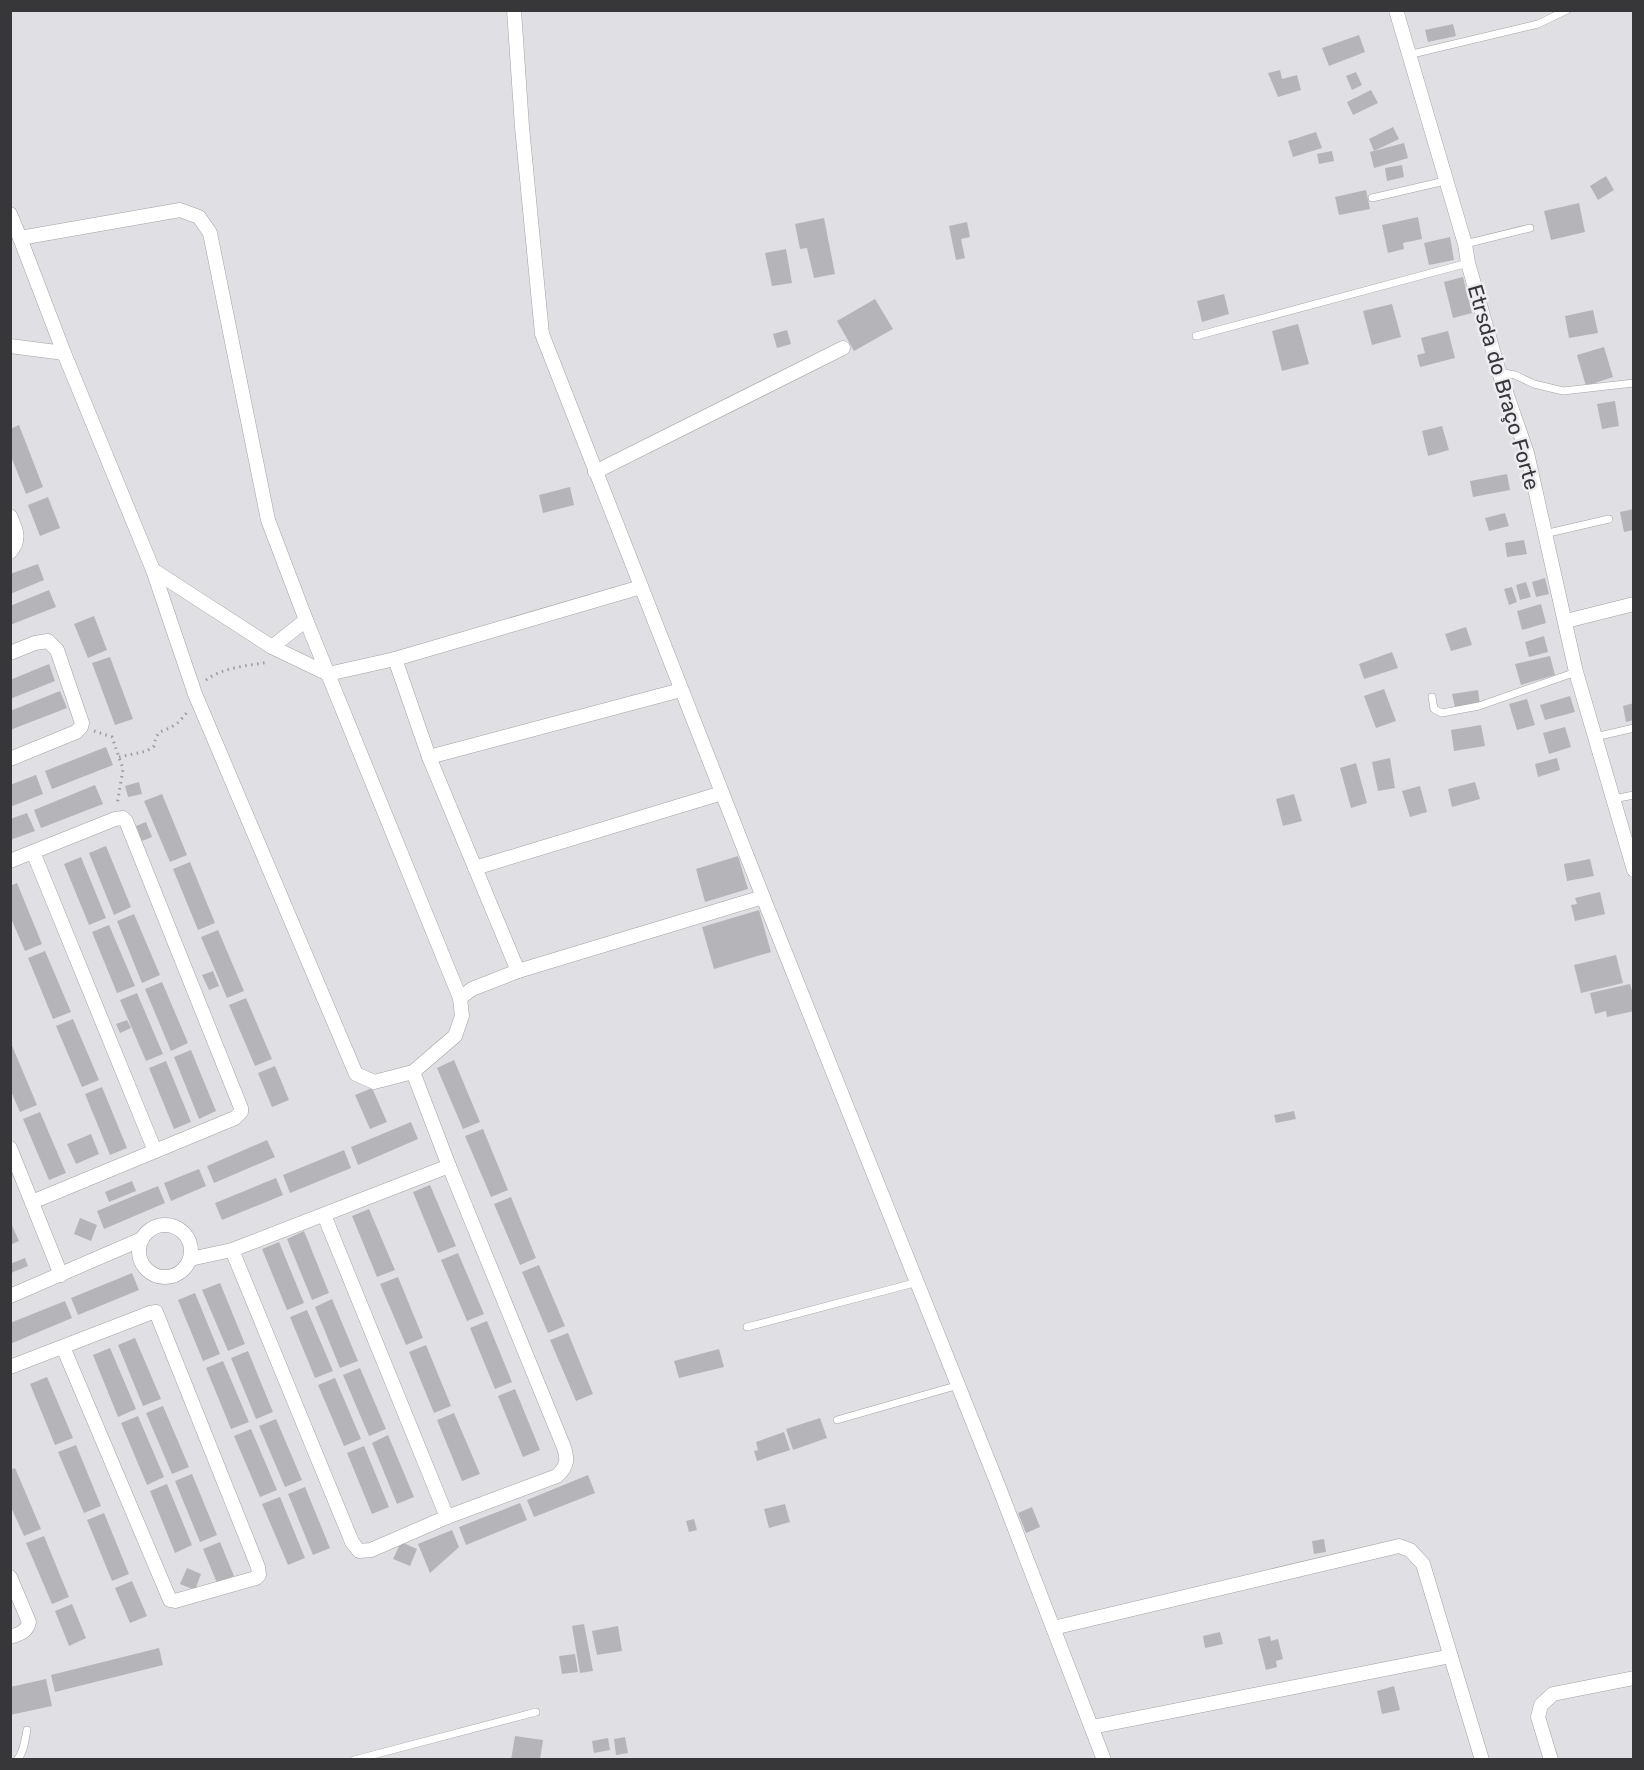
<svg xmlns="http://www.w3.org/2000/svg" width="1644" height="1770" font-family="Rubik,sans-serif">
<rect width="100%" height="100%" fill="#e0e0e4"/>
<!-- building -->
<g fill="#b5b5b9">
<polygon points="1453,24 1456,36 1428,42 1425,30"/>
<polygon points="1359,35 1365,52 1329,66 1322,48"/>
<polygon points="1280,70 1282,79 1297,75 1301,90 1278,97 1268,73"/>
<polygon points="1356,72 1362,85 1352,90 1346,76"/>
<polygon points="1371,90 1378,103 1353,115 1347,102"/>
<polygon points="1393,127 1399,139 1374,151 1369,139"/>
<polygon points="1316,132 1322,148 1293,157 1288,141"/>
<polygon points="1404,143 1408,158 1374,168 1370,152"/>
<polygon points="1332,151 1334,161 1319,164 1317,154"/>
<polygon points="1402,165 1404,177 1387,181 1385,168"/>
<polygon points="1606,176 1614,190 1598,200 1590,186"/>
<polygon points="1366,190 1370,209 1339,215 1335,197"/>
<polygon points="1579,203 1585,232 1551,240 1544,211"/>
<polygon points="1418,217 1422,239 1403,243 1404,249 1388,253 1382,225"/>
<polygon points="824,218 835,274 814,278 807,248 800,249 795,224"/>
<polygon points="967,222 970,237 961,239 965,258 956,260 949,226"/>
<polygon points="1450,237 1454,260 1429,265 1424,243"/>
<polygon points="786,249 792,283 772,286 765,253"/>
<polygon points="1463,277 1472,313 1453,318 1444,282"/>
<polygon points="1224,294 1229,314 1202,322 1197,301"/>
<polygon points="875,299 893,329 854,351 837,321"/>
<polygon points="1392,304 1401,337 1372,345 1363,311"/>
<polygon points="1593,310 1598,333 1569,338 1565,316"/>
<polygon points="1298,324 1309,364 1282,371 1272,331"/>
<polygon points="787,330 791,344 777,348 773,334"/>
<polygon points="1448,331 1455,358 1420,367 1417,355 1425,353 1421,338"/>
<polygon points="1604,347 1613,377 1586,386 1577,355"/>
<polygon points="1615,401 1619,426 1602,429 1597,404"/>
<polygon points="19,425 43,487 26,494 10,454 10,429"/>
<polygon points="1442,426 1449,450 1428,456 1422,431"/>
<polygon points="1507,474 1510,490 1473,497 1470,481"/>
<polygon points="570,487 574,505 543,513 539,495"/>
<polygon points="48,497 60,528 40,536 28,505"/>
<polygon points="1634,509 1634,530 1624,532 1620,512"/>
<polygon points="1505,513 1509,526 1489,531 1485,518"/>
<polygon points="1524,540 1527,554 1507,557 1505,543"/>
<polygon points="38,564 44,580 10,594 10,574"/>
<polygon points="1545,578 1549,594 1536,597 1532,582"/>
<polygon points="1526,582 1531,597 1520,600 1516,585"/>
<polygon points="1512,587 1517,602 1509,605 1504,589"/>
<polygon points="49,590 56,607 10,625 10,606"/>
<polygon points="1541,604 1546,623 1522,630 1517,611"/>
<polygon points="94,616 107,650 88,658 74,624"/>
<polygon points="1466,627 1472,645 1451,651 1445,634"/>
<polygon points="1544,636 1548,652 1529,657 1525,642"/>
<polygon points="1392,652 1398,668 1364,679 1359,664"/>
<polygon points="1550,656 1555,675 1521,685 1515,664"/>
<polygon points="110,657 133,719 115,725 92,663"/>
<polygon points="49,664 55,681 10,699 10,680"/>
<polygon points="1384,689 1396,721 1376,728 1364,696"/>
<polygon points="1478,690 1480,704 1455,707 1452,694"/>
<polygon points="60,691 67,708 10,730 10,711"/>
<polygon points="1570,696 1575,712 1545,720 1540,705"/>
<polygon points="1527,699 1535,725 1517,730 1509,704"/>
<polygon points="1634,703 1634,720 1626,722 1623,706"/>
<polygon points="1481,725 1485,746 1454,751 1451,730"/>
<polygon points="1565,727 1571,747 1549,754 1543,733"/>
<polygon points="106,747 113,765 52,789 45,771"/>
<polygon points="1390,758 1395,788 1378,791 1372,762"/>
<polygon points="1557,758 1560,770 1538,777 1535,764"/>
<polygon points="1356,763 1367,803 1351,808 1340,768"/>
<polygon points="36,775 43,794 10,807 10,785"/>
<polygon points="139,782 142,794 128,797 125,786"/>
<polygon points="1475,782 1480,799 1452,807 1448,789"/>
<polygon points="95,785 103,804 41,828 34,810"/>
<polygon points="1420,786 1427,812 1410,817 1402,791"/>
<polygon points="162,794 187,855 170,862 144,801"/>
<polygon points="1294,794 1302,821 1283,826 1276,799"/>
<polygon points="27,813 35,831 10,840 10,819"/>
<polygon points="146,822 152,837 142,841 136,826"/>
<polygon points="106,846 131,907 114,915 89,853"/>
<polygon points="738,856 748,889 705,902 696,869"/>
<polygon points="81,857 106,918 89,925 64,864"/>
<polygon points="1590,859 1594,876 1567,881 1564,864"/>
<polygon points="190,862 215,923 198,930 173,869"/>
<polygon points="17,883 42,944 25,951 10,916 10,886"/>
<polygon points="1600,892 1605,914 1575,921 1571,905 1577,904 1575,898"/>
<polygon points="759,910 771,952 714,969 702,927"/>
<polygon points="134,914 160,975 142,983 117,921"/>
<polygon points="109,925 135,986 117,993 92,932"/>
<polygon points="218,930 244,991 227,998 201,937"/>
<polygon points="45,951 71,1012 53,1019 28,958"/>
<polygon points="1616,955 1623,983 1581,993 1574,965"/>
<polygon points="213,971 219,986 209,990 202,975"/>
<polygon points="162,982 188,1043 171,1051 145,989"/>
<polygon points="1630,984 1634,998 1634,1011 1607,1017 1606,1011 1595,1014 1590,993"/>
<polygon points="137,993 163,1054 146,1061 120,1000"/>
<polygon points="246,998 272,1059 255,1066 229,1005"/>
<polygon points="73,1019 99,1080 82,1087 56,1026"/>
<polygon points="127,1020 131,1028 120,1033 116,1024"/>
<polygon points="10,1041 37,1105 20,1112 10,1089"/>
<polygon points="191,1050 216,1111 199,1119 174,1057"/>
<polygon points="454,1060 480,1122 463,1129 437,1068"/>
<polygon points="166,1061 191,1122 174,1129 149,1068"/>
<polygon points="275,1066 289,1100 272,1107 258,1073"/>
<polygon points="102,1087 127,1148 110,1155 85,1094"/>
<polygon points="372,1088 387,1122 370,1129 355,1095"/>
<polygon points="1294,1111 1296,1119 1276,1123 1274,1115"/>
<polygon points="40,1112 66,1173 49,1180 23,1119"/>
<polygon points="411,1122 418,1139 358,1165 351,1147"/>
<polygon points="483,1129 508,1190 491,1197 465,1136"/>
<polygon points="91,1134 99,1154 76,1164 67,1144"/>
<polygon points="267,1140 275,1157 214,1183 207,1166"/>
<polygon points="344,1150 351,1168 290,1193 283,1175"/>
<polygon points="199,1169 206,1186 171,1201 164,1183"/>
<polygon points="276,1178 283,1195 222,1220 215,1203"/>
<polygon points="132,1181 136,1191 109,1202 105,1192"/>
<polygon points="430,1185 456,1246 438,1253 413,1192"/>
<polygon points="158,1186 165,1203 104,1229 97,1211"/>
<polygon points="511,1197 536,1258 520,1265 494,1204"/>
<polygon points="369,1209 395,1270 377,1277 352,1216"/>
<polygon points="80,1218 97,1225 91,1241 74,1234"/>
<polygon points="10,1221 19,1241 10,1245"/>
<polygon points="304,1231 329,1293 312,1300 287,1239"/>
<polygon points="279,1242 304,1303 287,1310 262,1249"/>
<polygon points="458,1253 484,1314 467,1321 441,1260"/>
<polygon points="25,1258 28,1266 11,1273 10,1264"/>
<polygon points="539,1265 565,1326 548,1333 522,1272"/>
<polygon points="132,1273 139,1290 78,1315 71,1298"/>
<polygon points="398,1277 423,1338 406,1345 380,1284"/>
<polygon points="220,1283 245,1344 228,1351 202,1290"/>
<polygon points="195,1293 220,1354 203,1361 178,1300"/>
<polygon points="332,1299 358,1361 340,1368 315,1307"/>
<polygon points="65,1301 72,1318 10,1344 10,1323"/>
<polygon points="307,1310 333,1371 315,1378 290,1317"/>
<polygon points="487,1321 512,1382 495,1389 470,1328"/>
<polygon points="568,1333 593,1394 576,1401 550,1340"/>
<polygon points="135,1338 161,1399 143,1406 118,1345"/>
<polygon points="426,1345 451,1406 434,1413 409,1352"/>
<polygon points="110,1348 136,1409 118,1417 93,1355"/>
<polygon points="719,1349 724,1367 679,1378 674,1361"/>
<polygon points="248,1351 273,1412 256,1419 231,1358"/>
<polygon points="223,1361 249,1422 231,1429 206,1368"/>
<polygon points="360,1368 386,1429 369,1436 343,1375"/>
<polygon points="47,1377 73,1438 55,1445 30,1384"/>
<polygon points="335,1378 361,1439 344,1446 318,1385"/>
<polygon points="515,1389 540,1450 523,1457 498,1396"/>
<polygon points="163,1406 189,1467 172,1474 146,1413"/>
<polygon points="454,1413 480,1474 462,1481 437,1420"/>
<polygon points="138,1416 164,1477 147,1485 121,1423"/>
<polygon points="820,1418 827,1438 793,1450 786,1429"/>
<polygon points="276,1419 302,1480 285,1487 259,1426"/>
<polygon points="251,1429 277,1490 260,1497 234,1436"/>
<polygon points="784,1432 790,1450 757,1461 754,1451 758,1450 756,1442"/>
<polygon points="388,1435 414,1497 397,1504 372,1443"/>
<polygon points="76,1445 101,1506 84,1513 58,1452"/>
<polygon points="364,1446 389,1507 372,1514 347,1453"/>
<polygon points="15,1468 41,1529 24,1536 10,1505 10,1470"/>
<polygon points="192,1474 217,1535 200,1542 175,1481"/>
<polygon points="588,1475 595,1493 534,1517 527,1500"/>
<polygon points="167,1484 192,1545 175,1553 150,1491"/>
<polygon points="305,1487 330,1548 313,1555 288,1494"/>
<polygon points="280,1497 305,1558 288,1565 262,1504"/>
<polygon points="520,1503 527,1520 466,1545 459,1527"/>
<polygon points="785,1504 790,1522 769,1528 764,1509"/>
<polygon points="1032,1507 1040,1527 1026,1533 1018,1513"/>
<polygon points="104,1513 129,1574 112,1581 87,1520"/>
<polygon points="694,1519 697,1530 689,1532 686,1521"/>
<polygon points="452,1530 459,1547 430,1573 418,1544"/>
<polygon points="44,1536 69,1597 52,1604 26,1543"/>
<polygon points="1324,1539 1326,1552 1314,1554 1312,1541"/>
<polygon points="220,1542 234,1576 217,1583 203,1549"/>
<polygon points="401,1542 417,1549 410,1566 393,1559"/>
<polygon points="187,1568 201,1574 195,1590 180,1584"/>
<polygon points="132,1581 147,1616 130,1623 115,1588"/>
<polygon points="72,1604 86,1638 69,1646 55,1611"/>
<polygon points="584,1624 593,1671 580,1673 572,1626"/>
<polygon points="618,1626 622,1651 597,1655 592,1631"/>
<polygon points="1220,1632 1223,1644 1205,1648 1203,1636"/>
<polygon points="1270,1636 1271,1641 1278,1639 1283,1659 1276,1661 1277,1667 1266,1670 1258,1639"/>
<polygon points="159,1648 163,1665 55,1692 51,1675"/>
<polygon points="575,1654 578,1672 562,1674 559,1656"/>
<polygon points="46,1679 52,1706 10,1715 10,1687"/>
<polygon points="1394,1686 1400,1710 1382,1714 1377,1691"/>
<polygon points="515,1736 543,1740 540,1760 511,1760"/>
<polygon points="625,1737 628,1753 616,1755 614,1739"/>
<polygon points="608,1738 610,1750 594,1753 592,1741"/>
</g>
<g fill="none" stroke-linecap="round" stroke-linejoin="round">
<!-- lane casing -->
<g stroke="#a2a2a6" stroke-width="8">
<g id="lane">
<polyline points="1408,55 1538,24 1567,10"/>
<polyline points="1372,198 1445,181"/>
<polyline points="1465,244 1530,228"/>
<polyline points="1196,336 1468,263"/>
<polyline points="1499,372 1515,375 1534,384 1563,391 1634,383"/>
<polyline points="1544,534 1609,519"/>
<polyline points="1432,697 1434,709 1442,713 1479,706 1576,672"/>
<polyline points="1595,737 1634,728"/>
<polyline points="1613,799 1634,795"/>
<polyline points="747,1327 918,1282"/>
<polyline points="837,1420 959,1385"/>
<path d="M17,1760C24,1752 25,1740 27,1730"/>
<polyline points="354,1760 536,1712"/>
</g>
</g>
<!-- street casing -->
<g stroke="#a2a2a6" stroke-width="15">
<g id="street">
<polyline points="514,10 522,127 542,334 763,897 998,1485 1104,1760"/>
<polyline points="1396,10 1465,244 1468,263 1499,372 1527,453 1576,672 1634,870"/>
<polyline points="10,214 20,238"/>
<polyline points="10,346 64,353 153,570 195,694 356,1074 374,1082 413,1072 455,1036 462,1016 460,998 472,989 518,971"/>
<polyline points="64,353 20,238 180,210 199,217 210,233 268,520 306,620 460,998"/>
<polyline points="595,472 843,348"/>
<path d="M10,516C16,529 21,540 10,552"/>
<polyline points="153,570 272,647 328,674 395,659"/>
<polyline points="641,587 395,659 429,757 518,971 763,897"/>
<polyline points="1566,621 1634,604"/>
<polyline points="272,647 306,620"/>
<polyline points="10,653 35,643 48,641 57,650 82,723 81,727 76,732 10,759"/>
<polyline points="429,757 681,690"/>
<polyline points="33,852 155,1151"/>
<polyline points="10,861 115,819 123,818 126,821 241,1108 241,1112 235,1118 32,1202"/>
<polyline points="475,868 722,793"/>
<polyline points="10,1148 61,1275"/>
<polyline points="324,1215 447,1517"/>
<circle cx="165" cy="1251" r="26"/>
<path d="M232,1250L352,1542L359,1551L371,1550L447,1517L557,1476C568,1466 568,1458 563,1445L449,1166L413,1072"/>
<polyline points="190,1259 232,1250 449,1166"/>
<polyline points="10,1296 142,1239"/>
<polyline points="10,1367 150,1313 156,1312 258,1567 259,1575 256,1578 175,1601 170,1600 63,1347"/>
<path d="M10,1577L29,1622C27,1632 19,1634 10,1637"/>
<polyline points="1053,1628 1399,1546 1410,1550 1423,1564 1482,1760"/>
<polyline points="1092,1727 1451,1656"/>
<polyline points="1551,1760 1538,1717 1541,1705 1553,1694 1634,1678"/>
</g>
</g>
<!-- path -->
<g stroke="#9c9c9f" stroke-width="3" stroke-dasharray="1.5 4.5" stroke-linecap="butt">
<path d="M206,680C223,667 248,666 268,662"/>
<polyline points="94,731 112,737 123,769 117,805"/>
<path d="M119,757L147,751L154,746C157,729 161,733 173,726C179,723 184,716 188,711"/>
</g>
<!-- lane -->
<use href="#lane" stroke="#fff" stroke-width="7"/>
<!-- street -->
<use href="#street" stroke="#fff" stroke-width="14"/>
</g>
<g text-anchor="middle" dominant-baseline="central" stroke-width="5" stroke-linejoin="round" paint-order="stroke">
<!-- street labels -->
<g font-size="21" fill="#373638" stroke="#eeedf1">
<text transform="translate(1504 387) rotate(74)">Etrsda do Braço Forte</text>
</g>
</g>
<!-- border -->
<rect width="1644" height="1770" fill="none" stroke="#373638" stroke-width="24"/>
</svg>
